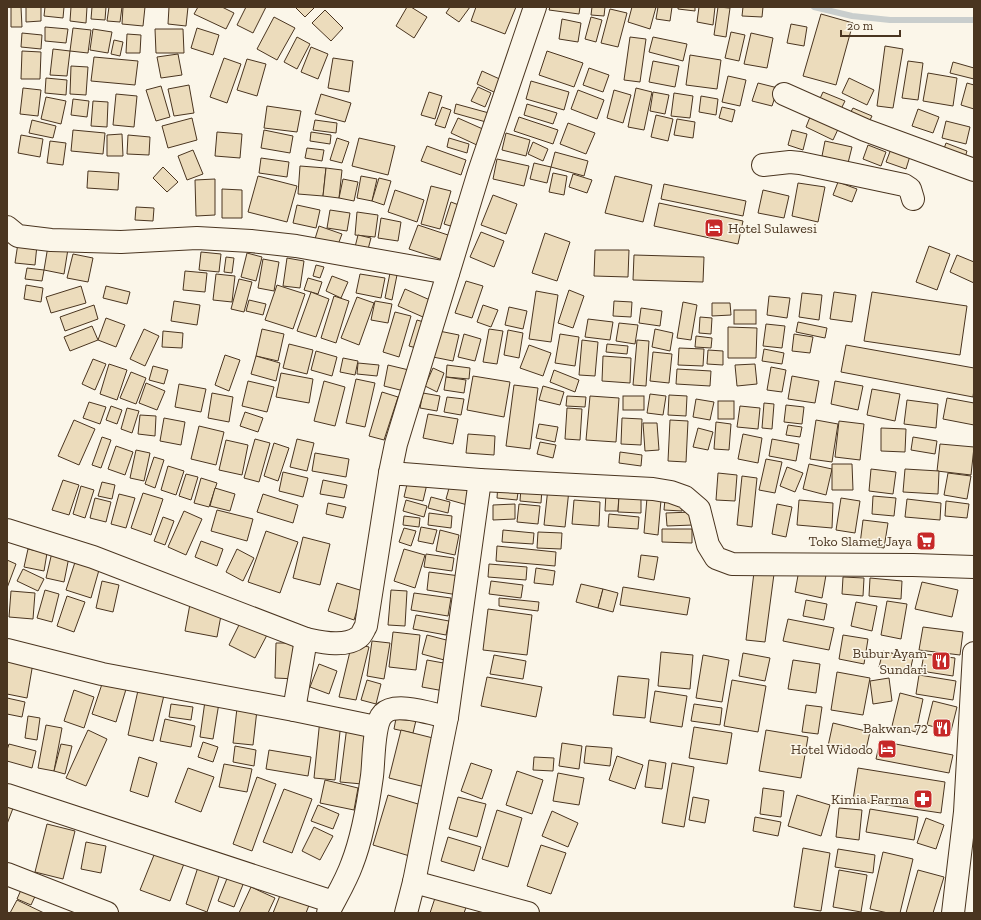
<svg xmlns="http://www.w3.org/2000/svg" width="981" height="920" font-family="'Zilla Slab',serif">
<rect width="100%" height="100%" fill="#fbf6e9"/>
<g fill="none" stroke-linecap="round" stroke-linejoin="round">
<!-- stream -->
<polyline stroke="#c9cecd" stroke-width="6" points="814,7 852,16 890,20 974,20"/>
</g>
<!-- building -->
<g fill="#ecdcbc" stroke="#4a3520">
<polygon points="11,7 21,7 22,27 11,27"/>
<polygon points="26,7 41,7 41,21 26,22"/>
<polygon points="45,7 64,7 63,18 44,16"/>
<polygon points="71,7 87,7 86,23 70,21"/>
<polygon points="92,7 106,7 105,20 91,19"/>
<polygon points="109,7 122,7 120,22 107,21"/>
<polygon points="123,7 145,7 143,26 122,24"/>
<polygon points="169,7 188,7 186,26 168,24"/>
<polygon points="198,7 222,7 234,13 226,29 194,14"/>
<polygon points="246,7 266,7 253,33 237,25"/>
<polygon points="295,7 315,7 305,17"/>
<polygon points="407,7 411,7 427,17 414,38 396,26"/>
<polygon points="450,7 470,7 459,22 446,13"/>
<polygon points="476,7 516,7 505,34 471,21"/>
<polygon points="550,7 580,7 579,14 549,10"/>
<polygon points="592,7 605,7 604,16 591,15"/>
<polygon points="632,7 656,7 650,29 628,22"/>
<polygon points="658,7 672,7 670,21 656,19"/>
<polygon points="678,7 695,7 695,11 678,9"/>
<polygon points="699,7 715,7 713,25 697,22"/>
<polygon points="718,7 730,8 726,37 714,35"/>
<polygon points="743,7 763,7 762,17 742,16"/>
<polygon points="610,9 627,13 618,47 601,43"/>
<polygon points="325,10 343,28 331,41 312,23"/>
<polygon points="821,14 853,23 836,85 803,76"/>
<polygon points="274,17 295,28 277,60 257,49"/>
<polygon points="591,17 602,20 596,42 585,39"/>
<polygon points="562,19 581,23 578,42 559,39"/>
<polygon points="791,24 807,27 804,46 787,43"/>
<polygon points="45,27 68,29 66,43 45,41"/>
<polygon points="73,28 91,30 88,53 70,51"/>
<polygon points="197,28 219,35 213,55 191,48"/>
<polygon points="93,29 112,32 108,53 90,50"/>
<polygon points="155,29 183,29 184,53 156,53"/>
<polygon points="731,32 745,35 739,61 725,58"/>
<polygon points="22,33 42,35 41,49 21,47"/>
<polygon points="751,33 773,38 767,68 744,64"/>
<polygon points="127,34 141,35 140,53 126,53"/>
<polygon points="297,37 310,44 297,69 284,62"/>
<polygon points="630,37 646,39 640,82 624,80"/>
<polygon points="653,37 687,44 683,61 649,52"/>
<polygon points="114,40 123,42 120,56 111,54"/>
<polygon points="885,46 903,49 893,108 877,106"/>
<polygon points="311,47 328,54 318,79 301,72"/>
<polygon points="53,49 70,51 67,76 50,75"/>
<polygon points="22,51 41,52 40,79 21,79"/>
<polygon points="547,51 583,63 574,87 539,75"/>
<polygon points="178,54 182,75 161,78 157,57"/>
<polygon points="690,55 721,60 717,89 686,85"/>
<polygon points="94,57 138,61 135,85 91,81"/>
<polygon points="224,58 241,64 227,103 210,97"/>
<polygon points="333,58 353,61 349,92 328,88"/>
<polygon points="247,59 266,64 257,96 237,90"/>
<polygon points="653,61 679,66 675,87 649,82"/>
<polygon points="908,61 923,63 918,100 902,98"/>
<polygon points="953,62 974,68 974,79 950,73"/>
<polygon points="71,66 88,67 86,95 70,94"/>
<polygon points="589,68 609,75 603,92 583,85"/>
<polygon points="482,71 504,81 498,94 477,84"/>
<polygon points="928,73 957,78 953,106 923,101"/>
<polygon points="728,76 746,80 740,106 722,102"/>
<polygon points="46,78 67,80 66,95 45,93"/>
<polygon points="849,78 874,90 867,105 842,93"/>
<polygon points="531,81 569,92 564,110 526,99"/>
<polygon points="758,83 778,88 772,106 752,101"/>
<polygon points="967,83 974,85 974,109 961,105"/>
<polygon points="189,85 194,113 174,116 168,89"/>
<polygon points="161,86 170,117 156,121 146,90"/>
<polygon points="478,87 491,93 485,107 471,101"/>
<polygon points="23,88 41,90 38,116 20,114"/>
<polygon points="636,88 652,92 644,130 628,127"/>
<polygon points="578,90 604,100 597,119 571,109"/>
<polygon points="614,90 631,95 623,123 607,118"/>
<polygon points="429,92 442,96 435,119 421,115"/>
<polygon points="653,92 669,95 665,114 650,111"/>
<polygon points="823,92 845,101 838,115 817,105"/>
<polygon points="674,93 693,96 690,118 671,116"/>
<polygon points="116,94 137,96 134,127 113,125"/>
<polygon points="321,94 351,103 345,122 315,114"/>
<polygon points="701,96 718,99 716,115 699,112"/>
<polygon points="46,97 66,101 61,124 41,119"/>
<polygon points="73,99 89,101 87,117 71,115"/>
<polygon points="93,101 108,102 107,127 91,126"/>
<polygon points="456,104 489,113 486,122 454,113"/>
<polygon points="527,104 557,113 553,124 524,115"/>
<polygon points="267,106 301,111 297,132 264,128"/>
<polygon points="442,107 451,110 445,128 435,125"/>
<polygon points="722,107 735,110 732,122 719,118"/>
<polygon points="853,108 872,116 866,128 847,119"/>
<polygon points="918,109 939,117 933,133 912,126"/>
<polygon points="812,112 840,125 833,140 806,127"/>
<polygon points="656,115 673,119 668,141 651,137"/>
<polygon points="519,117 558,130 553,144 514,131"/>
<polygon points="192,118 197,140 168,148 162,126"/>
<polygon points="458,118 485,130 479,146 451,133"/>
<polygon points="677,119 695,122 693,138 674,135"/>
<polygon points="32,120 56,126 53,138 29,133"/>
<polygon points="315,120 337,123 336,133 313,130"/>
<polygon points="946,121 970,127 966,144 942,138"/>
<polygon points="568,123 595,133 586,154 560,144"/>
<polygon points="73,130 105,133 103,154 71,151"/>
<polygon points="264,130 293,136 290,153 261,148"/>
<polygon points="792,130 807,134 803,150 788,145"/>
<polygon points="217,132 242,134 240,158 215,156"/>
<polygon points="311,132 331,135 330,144 310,141"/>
<polygon points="506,133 530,140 526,156 502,150"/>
<polygon points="122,134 123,156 107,156 107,135"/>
<polygon points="21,135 43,139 40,157 18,153"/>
<polygon points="128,135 150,137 149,155 127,154"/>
<polygon points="337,138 349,142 342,163 330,160"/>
<polygon points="359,138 395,146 388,175 352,166"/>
<polygon points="449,138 469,144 467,153 447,147"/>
<polygon points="50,141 66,143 63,165 47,163"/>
<polygon points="825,141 852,147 848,163 822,156"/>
<polygon points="533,142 548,149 543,161 528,154"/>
<polygon points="946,143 967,151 963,164 941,157"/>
<polygon points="868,145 886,152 881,166 863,159"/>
<polygon points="427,146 466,160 461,175 421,161"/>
<polygon points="307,148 324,150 322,161 305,158"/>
<polygon points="891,149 910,156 906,169 886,162"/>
<polygon points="193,150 203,174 187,180 178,156"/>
<polygon points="555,152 588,161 584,176 551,167"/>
<polygon points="261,158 289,162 287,177 259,173"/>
<polygon points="497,159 529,166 524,186 493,179"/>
<polygon points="534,163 551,167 547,183 530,179"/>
<polygon points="300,166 326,168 323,196 298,194"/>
<polygon points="163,167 178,182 167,192 153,178"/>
<polygon points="326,168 342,170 339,198 323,196"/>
<polygon points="88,171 119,173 118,190 87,188"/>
<polygon points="553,173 567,176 564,195 549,192"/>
<polygon points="573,174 592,180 587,193 569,187"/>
<polygon points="258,176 297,186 287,222 248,212"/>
<polygon points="361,176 377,179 372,201 357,198"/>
<polygon points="615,176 652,185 643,222 605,213"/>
<polygon points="379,178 391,181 384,205 372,201"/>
<polygon points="215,179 215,215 196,216 195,180"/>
<polygon points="343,179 358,182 354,201 339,198"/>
<polygon points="838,182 857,189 852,202 833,195"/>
<polygon points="798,183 825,187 818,222 792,216"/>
<polygon points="664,184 746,201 743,216 661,199"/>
<polygon points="431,186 451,191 440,229 421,224"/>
<polygon points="222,189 242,190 242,218 222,218"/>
<polygon points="395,190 424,200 417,222 388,212"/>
<polygon points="763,190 789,196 784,218 758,213"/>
<polygon points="493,195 517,204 506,234 481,225"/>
<polygon points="451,202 464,207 457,228 444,224"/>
<polygon points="659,203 743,221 738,244 654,226"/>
<polygon points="297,205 320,210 316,228 293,223"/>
<polygon points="136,207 154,208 153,221 135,220"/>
<polygon points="330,210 350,213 347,231 327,228"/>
<polygon points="357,212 378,215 375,237 355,235"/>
<polygon points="381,218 401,222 398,241 378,238"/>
<polygon points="418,225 451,236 443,260 409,249"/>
<polygon points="319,226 342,234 336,250 314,242"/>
<polygon points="481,232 504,241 494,267 470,257"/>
<polygon points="545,233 570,242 557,281 532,273"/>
<polygon points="358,235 371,238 367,253 354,251"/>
<polygon points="18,243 37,245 35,265 15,263"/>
<polygon points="48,246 68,249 64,274 44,270"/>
<polygon points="929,246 950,254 937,290 916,282"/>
<polygon points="595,250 629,250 628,277 594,276"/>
<polygon points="201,252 221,254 219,272 199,270"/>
<polygon points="247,253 262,257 256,281 241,277"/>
<polygon points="73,254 93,258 88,282 67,278"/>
<polygon points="634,255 704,257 703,282 633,280"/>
<polygon points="957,255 974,262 974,283 950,272"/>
<polygon points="226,257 234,258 232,273 224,272"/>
<polygon points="287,258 304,261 300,288 283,286"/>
<polygon points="263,259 279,262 274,291 258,288"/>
<polygon points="316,265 324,267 320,278 313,276"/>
<polygon points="27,268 44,270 42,281 25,279"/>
<polygon points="185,271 207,273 205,292 183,290"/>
<polygon points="390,273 397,275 392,300 385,298"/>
<polygon points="216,274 235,276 232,302 213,300"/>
<polygon points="360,274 385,278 381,298 356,293"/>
<polygon points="332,276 348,282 341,298 326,291"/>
<polygon points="308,278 322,282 318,294 304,290"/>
<polygon points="239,279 252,282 244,312 231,309"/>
<polygon points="466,281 483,286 472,318 455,313"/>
<polygon points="26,285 43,288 41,302 24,299"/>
<polygon points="277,285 305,294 293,329 265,320"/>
<polygon points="81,286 86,303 51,313 46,297"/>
<polygon points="106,286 130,292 127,304 103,298"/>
<polygon points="405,289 430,300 423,317 398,306"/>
<polygon points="569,290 584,296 573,328 558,323"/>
<polygon points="536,291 558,295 551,342 529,339"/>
<polygon points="311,292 329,299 316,337 297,331"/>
<polygon points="834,292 856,295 852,322 830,319"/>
<polygon points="872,292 967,306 960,355 864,341"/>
<polygon points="802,293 822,295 819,320 799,317"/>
<polygon points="334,296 349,301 336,343 321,338"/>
<polygon points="769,296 790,298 787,318 767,315"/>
<polygon points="357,297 374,303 359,345 341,338"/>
<polygon points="249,300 266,304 263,315 246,311"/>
<polygon points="174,301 200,305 197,325 171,321"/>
<polygon points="375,301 392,304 388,323 371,320"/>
<polygon points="614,301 632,302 631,317 613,316"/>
<polygon points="683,302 697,305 691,340 677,338"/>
<polygon points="712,303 730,303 731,315 712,316"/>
<polygon points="94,305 98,319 65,331 60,317"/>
<polygon points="483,305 498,310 491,327 477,322"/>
<polygon points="509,307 527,311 523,329 505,325"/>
<polygon points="641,308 662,311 660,326 639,323"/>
<rect x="734" y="310" width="22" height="14"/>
<polygon points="395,312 411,316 399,357 383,352"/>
<polygon points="700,317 712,318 711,334 699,333"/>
<polygon points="106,318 125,325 116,347 98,340"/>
<polygon points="588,319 613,322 610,340 585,337"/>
<polygon points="417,320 427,323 420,349 409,346"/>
<polygon points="798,322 827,328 825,338 796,332"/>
<polygon points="619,323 638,325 635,344 616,341"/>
<polygon points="766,324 785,326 782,348 763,346"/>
<polygon points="92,326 98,340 70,351 64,337"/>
<polygon points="728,327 757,328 756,358 728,358"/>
<polygon points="144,329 159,336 145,366 130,359"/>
<polygon points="262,329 284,334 278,361 256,356"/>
<polygon points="489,329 503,331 497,364 483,362"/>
<polygon points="655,329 673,333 670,351 652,347"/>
<polygon points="508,330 523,333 519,358 504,355"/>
<polygon points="163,331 183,333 182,348 162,347"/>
<polygon points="439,331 459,335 453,361 433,357"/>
<polygon points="464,334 481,339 475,361 458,357"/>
<polygon points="560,334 579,337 575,366 555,363"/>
<polygon points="794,334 813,337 810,353 792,351"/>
<polygon points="696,336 712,338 711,348 695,347"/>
<polygon points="582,340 598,342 595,376 579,375"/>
<polygon points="637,340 649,341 646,386 633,385"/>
<polygon points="289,344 313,350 307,374 283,368"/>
<polygon points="607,344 628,346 627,354 606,352"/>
<polygon points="529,345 551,353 543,376 520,368"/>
<polygon points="846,345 974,368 974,389 973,397 841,372"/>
<polygon points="679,348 704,349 703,366 678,365"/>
<polygon points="764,349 784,353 782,364 762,361"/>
<polygon points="708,350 723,351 723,365 707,364"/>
<polygon points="316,351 337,357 332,376 311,370"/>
<polygon points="653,352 672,354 669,383 650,381"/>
<polygon points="225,355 240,360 229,391 215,385"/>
<polygon points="256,356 280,363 276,381 251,374"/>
<polygon points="603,356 631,358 630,383 602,381"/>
<polygon points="343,358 358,361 355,375 340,372"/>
<polygon points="93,359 106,364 95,390 82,384"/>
<polygon points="358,363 379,365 377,376 357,374"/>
<polygon points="109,364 127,370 117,400 100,394"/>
<polygon points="755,364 757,384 737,386 735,365"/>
<polygon points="388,365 413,371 408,392 384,386"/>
<polygon points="447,365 470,368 469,379 446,377"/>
<polygon points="153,366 168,370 164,384 149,380"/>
<polygon points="771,367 786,370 782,392 767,390"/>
<polygon points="433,368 444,373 437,392 425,386"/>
<polygon points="677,369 711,371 710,386 676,384"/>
<polygon points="554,370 579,380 575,392 550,382"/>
<polygon points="131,372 146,378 136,404 120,398"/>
<polygon points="281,373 313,379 309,403 276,397"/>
<polygon points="473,376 510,382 504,417 467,410"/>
<polygon points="792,376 819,381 815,403 788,399"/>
<polygon points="446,377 466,380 464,393 444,390"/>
<polygon points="356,379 375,383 365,427 346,423"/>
<polygon points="248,381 274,387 267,412 242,406"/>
<polygon points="324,381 345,387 335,426 314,421"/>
<polygon points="835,381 863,386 858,410 831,404"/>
<polygon points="146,383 165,391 157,410 139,403"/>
<polygon points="179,384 206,389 201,412 175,407"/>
<polygon points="514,385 538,388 530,449 506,446"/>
<polygon points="543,386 564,392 560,405 539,400"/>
<polygon points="872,389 900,394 895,421 867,415"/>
<polygon points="382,392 398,397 384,440 369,436"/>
<polygon points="212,393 233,397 229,422 208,418"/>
<polygon points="423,393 440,396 437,411 420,408"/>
<polygon points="650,394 666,396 663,415 647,413"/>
<polygon points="669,395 687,396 686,416 668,415"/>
<polygon points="567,396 586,397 585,407 566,406"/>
<polygon points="590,396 619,398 616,442 586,440"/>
<rect x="623" y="396" width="21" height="14"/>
<polygon points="447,397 464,399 461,415 444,412"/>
<polygon points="947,398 974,403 974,425 943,419"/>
<polygon points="696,399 714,402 710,420 693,417"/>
<polygon points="907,400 938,404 936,428 904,424"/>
<rect x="718" y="401" width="16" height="18"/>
<polygon points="89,402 106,407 100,424 83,418"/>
<polygon points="764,403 774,404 772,429 762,428"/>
<polygon points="786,405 804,407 802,424 784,422"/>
<polygon points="111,406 122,410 117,424 106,420"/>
<polygon points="740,406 760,408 758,429 737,427"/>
<polygon points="127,408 139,411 132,433 121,429"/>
<polygon points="567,408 582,409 580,440 565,439"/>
<polygon points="245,412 263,418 258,432 240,426"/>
<polygon points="428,414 458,419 453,444 423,438"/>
<polygon points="140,415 156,416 155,436 138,434"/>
<polygon points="164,418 185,422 181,445 160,441"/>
<polygon points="622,418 642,419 641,445 621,444"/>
<polygon points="74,420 95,429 79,465 58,456"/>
<polygon points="670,420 688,421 686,462 668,461"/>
<polygon points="816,420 838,424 832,462 810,459"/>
<polygon points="839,421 864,424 860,460 835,457"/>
<polygon points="716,422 731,424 729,450 714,449"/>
<polygon points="643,423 657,423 659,450 645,451"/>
<polygon points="539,424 558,427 555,442 536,438"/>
<polygon points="788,425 802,427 800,437 786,435"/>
<polygon points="199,426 224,432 216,465 191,459"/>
<polygon points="698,428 713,432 708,450 693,447"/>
<polygon points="881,428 906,429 905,452 881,451"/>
<polygon points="468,434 495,436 494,455 466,453"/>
<polygon points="743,434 762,438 758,463 738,459"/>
<polygon points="102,437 111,440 101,468 92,465"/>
<polygon points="913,437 937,441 935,454 911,450"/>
<polygon points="255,439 270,443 259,482 244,478"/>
<polygon points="297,439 314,443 307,471 290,467"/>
<polygon points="772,439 799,444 796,461 769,456"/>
<polygon points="226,440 248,445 242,475 219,470"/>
<polygon points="540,442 556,445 553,458 537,454"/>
<polygon points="274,443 289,448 278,481 264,476"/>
<polygon points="940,444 974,447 971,475 937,471"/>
<polygon points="116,446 133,452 125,475 108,469"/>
<polygon points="136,450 150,453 144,481 130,478"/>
<polygon points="620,452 642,455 641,466 619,463"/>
<polygon points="315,453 349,459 346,477 312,471"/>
<polygon points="154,457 164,460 155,488 145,484"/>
<polygon points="766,459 782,462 775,493 759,490"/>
<polygon points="809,464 832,469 826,495 803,489"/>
<polygon points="832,464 852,464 853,490 832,490"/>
<polygon points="168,466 184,471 176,495 161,490"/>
<polygon points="787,467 803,473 795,492 780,486"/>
<polygon points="871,469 896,472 893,494 869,491"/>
<polygon points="905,469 939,471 938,494 903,492"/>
<polygon points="283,472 308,478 303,497 279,491"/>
<polygon points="718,473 737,475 735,501 716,500"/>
<polygon points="948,473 971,476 967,499 944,495"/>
<polygon points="186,474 198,477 191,500 179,496"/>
<polygon points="742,476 757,478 752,527 737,525"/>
<polygon points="201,478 217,483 209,507 194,503"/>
<polygon points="63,480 79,485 69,515 52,510"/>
<polygon points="323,480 347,485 344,498 320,494"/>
<polygon points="408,480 427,484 423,501 404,497"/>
<polygon points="451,481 476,487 471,506 446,499"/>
<polygon points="102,482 115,485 112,499 98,496"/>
<polygon points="498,483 519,484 517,500 497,498"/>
<polygon points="81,486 94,490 85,518 73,514"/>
<polygon points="215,488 235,494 230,511 210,506"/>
<polygon points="521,488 542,489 541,503 520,501"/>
<polygon points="548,488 569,490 565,527 544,525"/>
<polygon points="143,493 163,499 151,535 131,528"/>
<polygon points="606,493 619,494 618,511 605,511"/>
<polygon points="119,494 135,498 126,528 111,524"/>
<polygon points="263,494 298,505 293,523 257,512"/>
<polygon points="619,496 641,497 641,513 618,512"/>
<polygon points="873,496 896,498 894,516 872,514"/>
<polygon points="431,497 450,502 448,513 428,508"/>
<polygon points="95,498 111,502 106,522 90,518"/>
<polygon points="647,498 661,500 658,535 644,533"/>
<polygon points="841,498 860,501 855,533 836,530"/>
<polygon points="665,499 683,500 682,511 664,510"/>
<polygon points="907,499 941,503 940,520 905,517"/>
<polygon points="406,500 427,506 424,517 403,511"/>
<polygon points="574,500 600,502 599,526 572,524"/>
<polygon points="799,500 833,503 832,528 797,525"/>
<polygon points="946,501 969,504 967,518 945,516"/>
<polygon points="328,503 346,507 343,518 326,514"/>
<polygon points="515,504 515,519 493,520 493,505"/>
<polygon points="519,504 540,506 538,524 517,522"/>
<polygon points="777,504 792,507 786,537 772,534"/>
<polygon points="217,510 253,519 247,541 211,531"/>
<polygon points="184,511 202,519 186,555 168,547"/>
<polygon points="692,512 693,525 667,526 666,513"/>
<polygon points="429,513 452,516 451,528 428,525"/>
<polygon points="609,514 639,517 638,529 608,527"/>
<polygon points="404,516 420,518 419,527 403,525"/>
<polygon points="163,517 174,521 165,545 154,541"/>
<polygon points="863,520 888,523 884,548 860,544"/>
<polygon points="421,527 437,530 433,544 418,541"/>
<polygon points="404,528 416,531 411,546 399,542"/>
<polygon points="662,529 692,529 692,543 662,542"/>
<polygon points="440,530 459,535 455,555 436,551"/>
<polygon points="503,530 534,533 533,544 502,542"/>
<polygon points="266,531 298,542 280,593 248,582"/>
<polygon points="538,532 562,533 561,549 537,548"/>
<polygon points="303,537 330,544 320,585 293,578"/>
<polygon points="201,541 223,549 217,566 195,557"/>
<polygon points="497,546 556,552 555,566 496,561"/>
<polygon points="53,548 70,552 64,582 46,578"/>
<polygon points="28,549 47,553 44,571 24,567"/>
<polygon points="237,549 254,558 243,581 226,572"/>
<polygon points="404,549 425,555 415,588 394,581"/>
<polygon points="426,554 454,558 452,571 424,567"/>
<polygon points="641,555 658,557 654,580 638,577"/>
<polygon points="77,556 101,563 91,598 66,590"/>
<polygon points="7,560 16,564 7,588"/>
<polygon points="489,564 527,567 526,580 488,577"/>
<polygon points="536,568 555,571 553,585 534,583"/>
<polygon points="23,569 44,579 38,591 17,581"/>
<polygon points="799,570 826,575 822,598 795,592"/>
<polygon points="429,572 460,576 458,595 427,590"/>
<polygon points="754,572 774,574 765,642 746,640"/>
<polygon points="843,577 864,578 863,596 842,594"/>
<polygon points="870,578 902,581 901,599 869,596"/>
<polygon points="102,581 119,585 113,612 96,608"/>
<polygon points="491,581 523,585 521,598 489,594"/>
<polygon points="922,582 958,590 952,617 915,609"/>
<polygon points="337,583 363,591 354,620 328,611"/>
<polygon points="581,584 603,589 598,608 576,602"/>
<polygon points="623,587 690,598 687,615 620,605"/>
<polygon points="603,589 618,593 613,612 598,608"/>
<polygon points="45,590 59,594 52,622 37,618"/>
<polygon points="391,590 407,591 405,626 388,625"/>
<polygon points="11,591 35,593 33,619 9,617"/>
<polygon points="414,593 451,598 448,616 411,610"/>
<polygon points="67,596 85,602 74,632 57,626"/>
<polygon points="499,598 539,602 538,611 499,606"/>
<polygon points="806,600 827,604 824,620 803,616"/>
<polygon points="887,601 907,604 901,639 881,635"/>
<polygon points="856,602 877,606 872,631 851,626"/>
<polygon points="190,604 222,610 217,637 185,631"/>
<polygon points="488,609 532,615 527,655 483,650"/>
<polygon points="416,615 449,621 446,635 413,629"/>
<polygon points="788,619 834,628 829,650 783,641"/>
<polygon points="241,621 267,635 255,658 229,645"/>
<polygon points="923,627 963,632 960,655 919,650"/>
<polygon points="393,632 420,635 416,670 389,667"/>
<polygon points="427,635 454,642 448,661 422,654"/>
<polygon points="843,635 868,639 864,664 839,659"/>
<polygon points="372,641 390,643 384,679 367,676"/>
<polygon points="276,643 297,643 296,679 275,678"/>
<polygon points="352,643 369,647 356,700 339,697"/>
<polygon points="883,651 913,658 909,675 879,667"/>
<polygon points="661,652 693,655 690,689 658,686"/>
<polygon points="743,653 770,658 765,681 739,676"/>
<polygon points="924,654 955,658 953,676 921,671"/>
<polygon points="494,655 526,661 523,679 490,674"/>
<polygon points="703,655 729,660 722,702 696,698"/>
<polygon points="7,658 33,663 27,698 7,694"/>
<polygon points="427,660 449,664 444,691 422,687"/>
<polygon points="793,660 820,664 816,693 788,689"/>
<polygon points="319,664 337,671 329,694 310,687"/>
<polygon points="837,672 870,678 863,715 831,710"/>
<polygon points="919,675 956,681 953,700 916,694"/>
<polygon points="618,676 649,679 645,718 613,715"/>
<polygon points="487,677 542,687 536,717 481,706"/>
<polygon points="104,678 127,686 116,722 92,714"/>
<polygon points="889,678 892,701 873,704 870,681"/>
<polygon points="367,680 381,684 376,704 361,700"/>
<polygon points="732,680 766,686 758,732 724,726"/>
<polygon points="139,686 165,691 153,741 128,735"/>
<polygon points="74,690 94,697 84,728 64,721"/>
<polygon points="655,691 687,696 682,727 650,722"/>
<polygon points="900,693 923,699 916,732 892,726"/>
<polygon points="7,698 25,702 22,717 7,714"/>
<polygon points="205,701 219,703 213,739 200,737"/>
<polygon points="933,701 957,707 951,731 927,725"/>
<polygon points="171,704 193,707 191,720 169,717"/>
<polygon points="694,704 722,708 720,725 691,721"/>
<polygon points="806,705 822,707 818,734 802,732"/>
<polygon points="237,708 257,710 253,745 233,743"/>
<polygon points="397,713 417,716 413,733 394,729"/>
<polygon points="28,716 40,718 37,740 25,738"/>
<polygon points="165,719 195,726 191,747 160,741"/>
<polygon points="320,719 341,722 335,780 314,778"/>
<polygon points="833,723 870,732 865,754 828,746"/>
<polygon points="46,725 62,728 54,771 38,768"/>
<polygon points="347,726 368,728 362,784 340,782"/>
<polygon points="694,727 732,733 727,764 689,758"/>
<polygon points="88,730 107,739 86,786 66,778"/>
<polygon points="401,730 437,739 425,787 389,778"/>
<polygon points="766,730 808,737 801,778 759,771"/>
<polygon points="880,741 953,755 949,773 876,759"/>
<polygon points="203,742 218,747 213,762 198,757"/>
<polygon points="562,743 582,746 579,769 559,766"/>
<polygon points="9,744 36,751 32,768 7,761 7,750"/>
<polygon points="61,744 72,746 65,774 54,771"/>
<polygon points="235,746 256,750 254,766 233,762"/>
<polygon points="586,746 612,748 610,766 584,763"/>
<polygon points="269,750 311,757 308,776 266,769"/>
<polygon points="617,756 643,765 635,789 609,780"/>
<polygon points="139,757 157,763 148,797 130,791"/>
<polygon points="534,757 554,758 553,771 533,770"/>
<polygon points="649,760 666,763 662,789 645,787"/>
<polygon points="471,763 492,770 482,799 461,791"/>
<polygon points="672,763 694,767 684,827 662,823"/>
<polygon points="224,764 252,769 247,792 219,787"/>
<polygon points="188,768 214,777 201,812 175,802"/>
<polygon points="858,768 945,782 941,813 853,800"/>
<polygon points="517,771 543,780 532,814 506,805"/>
<polygon points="558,773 584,778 579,805 553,801"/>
<polygon points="257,777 276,784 252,851 233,844"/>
<polygon points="325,780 358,788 354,810 320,803"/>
<polygon points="763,788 784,791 781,817 760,814"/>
<polygon points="284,789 312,799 292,853 263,842"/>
<polygon points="388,795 428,807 413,857 373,845"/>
<polygon points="797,795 830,805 821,836 788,826"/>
<polygon points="458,797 486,804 477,837 449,829"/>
<polygon points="693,797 709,800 705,823 689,820"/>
<polygon points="7,800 15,803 7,824"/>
<polygon points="318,805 339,814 333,829 311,821"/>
<polygon points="839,808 862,810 859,840 836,837"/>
<polygon points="870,809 918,817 914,840 866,832"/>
<polygon points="497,810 522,818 508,867 482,859"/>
<polygon points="552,811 578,823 568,847 542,836"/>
<polygon points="755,817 781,822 778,836 753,831"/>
<polygon points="926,818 944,825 936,849 917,843"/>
<polygon points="47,824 75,831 63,879 35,872"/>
<polygon points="314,827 333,836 320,860 302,851"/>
<polygon points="448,837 481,847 474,871 441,861"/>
<polygon points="86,842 106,846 101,873 81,869"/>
<polygon points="541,845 566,853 551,894 527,886"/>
<polygon points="803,848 830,853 821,911 794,907"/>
<polygon points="838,849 875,855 873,873 835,867"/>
<polygon points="156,850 185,861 170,901 140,890"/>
<polygon points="883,852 913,859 900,913 888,913 870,909"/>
<polygon points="199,864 221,871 207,912 186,904"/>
<polygon points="839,870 867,875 861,912 833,907"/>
<polygon points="918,870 944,877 933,913 906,913"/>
<polygon points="228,876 244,882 234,907 218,901"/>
<polygon points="24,883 38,890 31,905 17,899"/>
<polygon points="251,887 275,898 268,913 239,913"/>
<polygon points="283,888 311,900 306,913 273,913"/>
<polygon points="437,892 468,902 464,913 430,913"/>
<polygon points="17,900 44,913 10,913"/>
</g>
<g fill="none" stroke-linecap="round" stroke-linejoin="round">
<!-- minor casing -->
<g stroke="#4a3520" stroke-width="24">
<g id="minor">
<polyline points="784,94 865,130 974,170"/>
<polyline points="763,165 790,162 800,163 904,185 910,189 913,199"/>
<polyline points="7,227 18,236 51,240 121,242 197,238 251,241 296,246 448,273"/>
<polyline points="390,473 396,444 479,172 535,7"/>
<path d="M7,530L93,557L306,639C321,642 345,648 359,637C362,635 364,629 366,626L390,473L480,480L653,489L671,492L685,497L699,509L708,545L716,558L732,564L913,565L974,567"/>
<polyline points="7,650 102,674 294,710 306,639"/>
<polyline points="294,710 376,727"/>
<polyline points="7,795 333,902"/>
<polyline points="7,874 107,913"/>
<polyline points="414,882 528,913"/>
<path d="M328,913C336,897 346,881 352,864C363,836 368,805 372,776C374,761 373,724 383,714C395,701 432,714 447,717"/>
<polyline points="406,913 414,882 447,717 480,480"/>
</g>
</g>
<!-- major casing -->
<g stroke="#4a3520" stroke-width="24">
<polyline id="major" points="953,913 965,812 974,653"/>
</g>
<!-- minor -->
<use href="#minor" stroke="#fbf6e9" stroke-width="22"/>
<!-- major -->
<use href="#major" stroke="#fbf6e9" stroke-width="22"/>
</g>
<!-- icons -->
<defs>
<g id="hotel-square" transform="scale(1)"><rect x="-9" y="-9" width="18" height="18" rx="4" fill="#c62828" stroke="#fbf6e9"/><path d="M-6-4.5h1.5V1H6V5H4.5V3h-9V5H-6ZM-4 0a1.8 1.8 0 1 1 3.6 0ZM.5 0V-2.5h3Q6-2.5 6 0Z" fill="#fff"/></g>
<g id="supermarket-square" transform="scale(1)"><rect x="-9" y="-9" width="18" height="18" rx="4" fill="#c62828" stroke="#fbf6e9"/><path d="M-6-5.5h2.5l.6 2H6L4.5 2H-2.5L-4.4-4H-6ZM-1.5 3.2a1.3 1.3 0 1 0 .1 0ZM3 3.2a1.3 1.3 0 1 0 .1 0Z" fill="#fff"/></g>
<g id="restaurant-square" transform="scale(1)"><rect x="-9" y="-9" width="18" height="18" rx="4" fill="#c62828" stroke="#fbf6e9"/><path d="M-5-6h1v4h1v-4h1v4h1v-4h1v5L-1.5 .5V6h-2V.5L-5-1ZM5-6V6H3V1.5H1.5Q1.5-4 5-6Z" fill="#fff"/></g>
<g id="pharmacy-square" transform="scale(1)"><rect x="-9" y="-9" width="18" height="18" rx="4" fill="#c62828" stroke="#fbf6e9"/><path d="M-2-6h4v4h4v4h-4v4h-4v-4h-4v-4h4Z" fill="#fff"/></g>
</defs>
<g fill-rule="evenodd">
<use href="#hotel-square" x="714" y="228"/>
<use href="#supermarket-square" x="926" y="541"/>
<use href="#restaurant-square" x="941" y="661"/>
<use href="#restaurant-square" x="942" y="728"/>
<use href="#hotel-square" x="887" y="749"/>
<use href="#pharmacy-square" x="923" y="799"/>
</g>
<g text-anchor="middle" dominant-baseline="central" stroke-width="3" stroke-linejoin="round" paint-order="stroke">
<!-- poi labels -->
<g font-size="14" fill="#4a3520" stroke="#fbf6e9" text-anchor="end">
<text x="728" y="228" text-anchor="start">Hotel Sulawesi</text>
<text x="912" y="541">Toko Slamet Jaya</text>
<text x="927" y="653">Bubur Ayam<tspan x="927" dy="16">Sundari</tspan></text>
<text x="928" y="728">Bakwan 72</text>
<text x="873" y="749">Hotel Widodo</text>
<text x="909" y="799">Kimia Farma</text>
</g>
</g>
<!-- border -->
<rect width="981" height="920" fill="none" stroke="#4a3520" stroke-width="16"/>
<!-- scale -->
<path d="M841 30v6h59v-6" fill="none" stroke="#4a3520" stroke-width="2"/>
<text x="847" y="30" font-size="12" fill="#4a3520" stroke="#fbf6e9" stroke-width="3" paint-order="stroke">20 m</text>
</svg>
